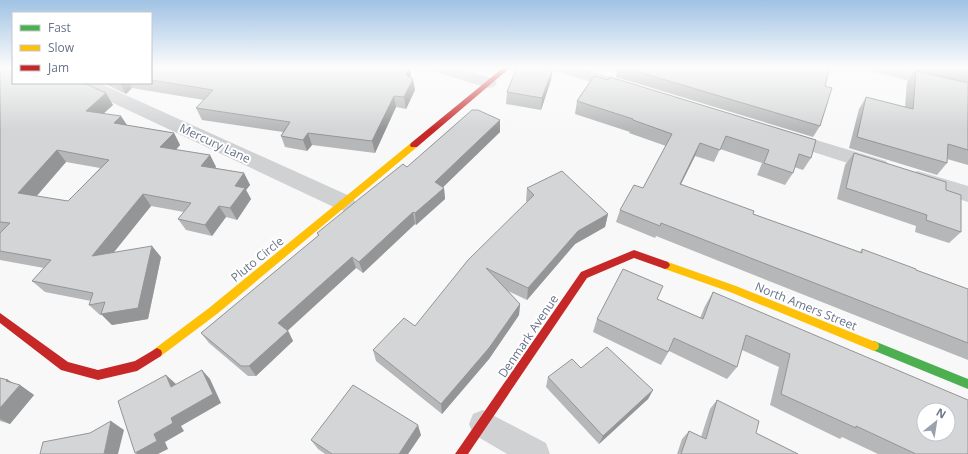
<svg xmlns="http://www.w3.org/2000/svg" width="968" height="454" font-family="'Open Sans',sans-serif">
<rect width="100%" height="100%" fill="#f8f8f8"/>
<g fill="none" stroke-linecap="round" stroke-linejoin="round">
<!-- street -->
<g fill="#d0d1d3" fill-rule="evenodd">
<polygon points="431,67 455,67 494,79 497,83 494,87 488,88 433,71"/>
<polygon points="553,67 577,67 627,82 630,86 627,90 621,91 555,71"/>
<polygon points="868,67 894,67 968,86 968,96 870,71"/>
<polygon points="76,83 99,83 352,197 356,203 352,209 345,211 338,209 79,87"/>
<polygon points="786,131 886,161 889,166 886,171 879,173 779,141 777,137 779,133"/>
<polygon points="918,171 968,186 968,202 911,183 908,178 911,173"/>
<polygon points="483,410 546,443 550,454 507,454 473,434 469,424 473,414"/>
</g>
<!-- fast -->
<polygon fill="#4caf50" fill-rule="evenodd" points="874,341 968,379 968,389 870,349 869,346 870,343"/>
<!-- slow -->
<g fill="#ffc107" fill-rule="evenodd">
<polygon points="414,142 417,143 418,145 417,147 217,314 161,356 157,358 153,356 152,353 153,350 209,308 411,143"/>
<polygon points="665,261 736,286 878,343 879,346 878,349 874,351 730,292 662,268 660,265 662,262"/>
</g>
<!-- jam -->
<g fill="#c62828" fill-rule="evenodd">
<polygon points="504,67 511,67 417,147 411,147 410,145 411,143"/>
<polygon points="634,250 668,262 670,265 668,268 665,269 634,258 587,278 468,454 455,454 581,272"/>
<polygon points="0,313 68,362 98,370 135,361 157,348 161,350 162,353 161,356 137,371 98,380 61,370 0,323"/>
</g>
</g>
<!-- wall -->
<g fill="#b6b7b8" fill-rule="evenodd">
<path d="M0,67L113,105L104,113L127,125L174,133L180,145L176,150L210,155L216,167L215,168L244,173L250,185L246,190L251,199L237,220L226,217L212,236L186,230L178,219L184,212L151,206L114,252L161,257L148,319L112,325L102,315H100L89,305L91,301L45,292L32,281L44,268L0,260V233H1L0,232ZM66,162L100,168L68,201L36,196Z"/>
<polygon points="151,67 410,67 411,75 411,77 415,90 406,109 396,107 375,153 312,145 307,151 285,147 281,136 283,132 202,120 196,108 204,100 132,88 126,94 103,83 151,83"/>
<polygon points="618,67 830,67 825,86 820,126 813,137 616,77"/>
<polygon points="909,67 968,67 968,165 947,159 947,163 937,175 849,148 859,109 866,97 905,107 907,82 915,71 908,69"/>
<polygon points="594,76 811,158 803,170 794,167 793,173 785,185 757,175 762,163 720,149 714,162 695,156 681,184 753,214 860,252 862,249 916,270 968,289 968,360 656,236 655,238 616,222 620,210 643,188 666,146 629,133 630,132 575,114 577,101"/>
<polygon points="551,80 541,110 506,104 507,92"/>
<polygon points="500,132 443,187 444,188 445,199 416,225 415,224 363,273 356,268 288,330 293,341 256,376 248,376 209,343 201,333 318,236 317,233 407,167"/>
<polygon points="854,153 946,190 961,232 949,243 915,232 916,226 837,199 845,165"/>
<polygon points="527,188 608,214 605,227 575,244 527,300 508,291 520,304 519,315 489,359 442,414 376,361 373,350 415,326 527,202 526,201"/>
<polygon points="713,292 968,454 878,454 842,437 840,439 770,405 779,367 742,350 737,367 727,379 669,351 661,365 593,332 597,319 657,299 700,318 705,306"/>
<polygon points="581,368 653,390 648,399 599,444 546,387 548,377"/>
<polygon points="0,378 8,380 15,384 20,385 34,395 10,424 0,421"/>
<polygon points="717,400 756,433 798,454 677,454 682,439 689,431 701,437 710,409"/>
<polygon points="421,435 408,454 325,454 318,449 311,440"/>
</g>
<!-- shaded-wall -->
<g fill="#949596">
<polygon points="409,67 410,67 411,75 408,87 406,75"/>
<polygon points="553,68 551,80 541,110 542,98"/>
<polygon points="413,79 415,90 406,109 404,97"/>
<polygon points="120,83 129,83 132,88 126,94"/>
<polygon points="106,93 113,105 94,122 86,111"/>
<polygon points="394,96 396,107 375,153 372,141"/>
<polygon points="121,116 129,128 114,123"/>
<polygon points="500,120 500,132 436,194 435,182"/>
<polygon points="174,133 180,145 167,159 160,147"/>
<polygon points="308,133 312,145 307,151 303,140"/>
<polygon points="700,143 695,156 675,196 680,184"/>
<polygon points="57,150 66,162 29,205 18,193"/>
<polygon points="210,155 216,167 208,177 201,166"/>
<polygon points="244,173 250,185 246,190 251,199 237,220 230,208 235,186"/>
<polygon points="444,188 445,199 416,225 415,213"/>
<polygon points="143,194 151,206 102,267 92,256"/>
<polygon points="219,206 226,217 212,236 205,225"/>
<polygon points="413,212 415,224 363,273 359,262"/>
<polygon points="608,214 605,227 575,244 527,300 528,288 578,231"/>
<polygon points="152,246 161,257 148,319 112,325 101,314"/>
<polygon points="352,257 356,268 284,334 278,323"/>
<polygon points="520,304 519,315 489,359 442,414 441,404"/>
<polygon points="288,331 293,341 256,376 249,366"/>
<polygon points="202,370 210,379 221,403 181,426 184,431 165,442 168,449 158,454 137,454 135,453 171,418"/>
<polygon points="166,375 176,384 171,387"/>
<polygon points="8,380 19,387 20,385 34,395 10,424 0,419 0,408 6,381"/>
<polygon points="653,390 648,399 599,444 603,436"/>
<polygon points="111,421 124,430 118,454 104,454"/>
<polygon points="418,425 421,435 408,454 399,454"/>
</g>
<!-- building -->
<g fill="#d4d5d6" stroke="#949596" fill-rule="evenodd">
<path d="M0,67H13V83H84L106,93L86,111L121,116L114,123L174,133L160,147L210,155L201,166L244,173L235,186L245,188L230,208L219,206L205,225L178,219L191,203L143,194L92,256L152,246L138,308L101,314L105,302L89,305L93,293L32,281L51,260L0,251V233L10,223L0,222ZM57,150L109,160L68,201L18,193Z"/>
<polygon points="151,67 409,67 406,75 413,79 404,97 394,96 372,141 308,133 303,140 281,136 290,122 196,108 213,90 151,80"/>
<polygon points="517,67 543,67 553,68 542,98 507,92"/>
<polygon points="622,67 830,67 825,86 832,88 820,126"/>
<polygon points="952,67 968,67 968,71"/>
<polygon points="916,71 968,83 968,150 948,144 947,163 857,137 866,97 913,109"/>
<polygon points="594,76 608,80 610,77 816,140 811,158 799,154 793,173 764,163 769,150 726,136 720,150 700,143 680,184 754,211 753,214 862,253 862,249 916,269 916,270 968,289 968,343 661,223 660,226 620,210 634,185 643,188 672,134 633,120 633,119 577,101"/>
<polygon points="472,110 478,110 500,120 435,182 444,188 415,213 413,212 359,262 352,257 278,323 288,331 249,366 241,366 201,333 319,235 317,233 359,199 403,164 407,167"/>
<polygon points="854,153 946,182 946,190 961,195 961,232 926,220 927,215 846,188"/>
<polygon points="562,171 608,214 578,231 528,288 486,268 520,304 489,348 441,404 373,350 404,318 415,326 468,260 534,195 527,188"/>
<path d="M623,269L663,286L657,299L703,319L713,292L968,400V454H916L856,426V428L781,394L790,354L746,335L737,367L674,338L668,352L597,319ZM924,410H948V434H924Z"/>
<polygon points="607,347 653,390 603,436 548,377 572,359 581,368"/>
<polygon points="202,370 213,394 171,418 173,423 154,434 157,441 135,453 118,401 166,375 171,387"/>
<polygon points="0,378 8,380 6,381 20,385 0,408"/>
<polygon points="353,385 418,425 399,454 332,454 311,440"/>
<polygon points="717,400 759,421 756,433 798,454 681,454 689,431 706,439"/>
<polygon points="111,421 104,454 40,454 43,442 90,433"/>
</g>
<!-- sky -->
<linearGradient id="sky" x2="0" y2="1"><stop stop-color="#a0c2e4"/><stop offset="0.52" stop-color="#fcfcfc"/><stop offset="1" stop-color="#fcfcfc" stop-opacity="0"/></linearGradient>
<rect width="968" height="130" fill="url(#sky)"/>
<g text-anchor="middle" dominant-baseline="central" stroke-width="4" stroke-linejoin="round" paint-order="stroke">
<!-- street labels -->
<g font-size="12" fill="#687388" stroke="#fff">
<text transform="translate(215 143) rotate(25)">Mercury Lane</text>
<text transform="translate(257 259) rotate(-39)">Pluto Circle</text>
<text transform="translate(806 306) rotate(22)">North Amers Street</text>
<text transform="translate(528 336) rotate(-56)">Denmark Avenue</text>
</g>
</g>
<!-- legend -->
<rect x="12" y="12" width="140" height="72" fill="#ffffff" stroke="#c3c7cf"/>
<rect x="20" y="25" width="20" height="6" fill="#4caf50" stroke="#c3c7cf"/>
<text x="48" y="32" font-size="12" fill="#687388">Fast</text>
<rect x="20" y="45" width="20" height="6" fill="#ffc107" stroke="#c3c7cf"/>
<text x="48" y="52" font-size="12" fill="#687388">Slow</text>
<rect x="20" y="65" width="20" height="6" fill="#c62828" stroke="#c3c7cf"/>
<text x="48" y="72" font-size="12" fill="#687388">Jam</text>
<!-- north arrow -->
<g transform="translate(936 422) rotate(30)"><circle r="19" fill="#ffffff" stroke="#c3c7cf"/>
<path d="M0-3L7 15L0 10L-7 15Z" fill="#9aa2af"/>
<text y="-6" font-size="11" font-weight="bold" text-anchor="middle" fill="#687388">N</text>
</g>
</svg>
